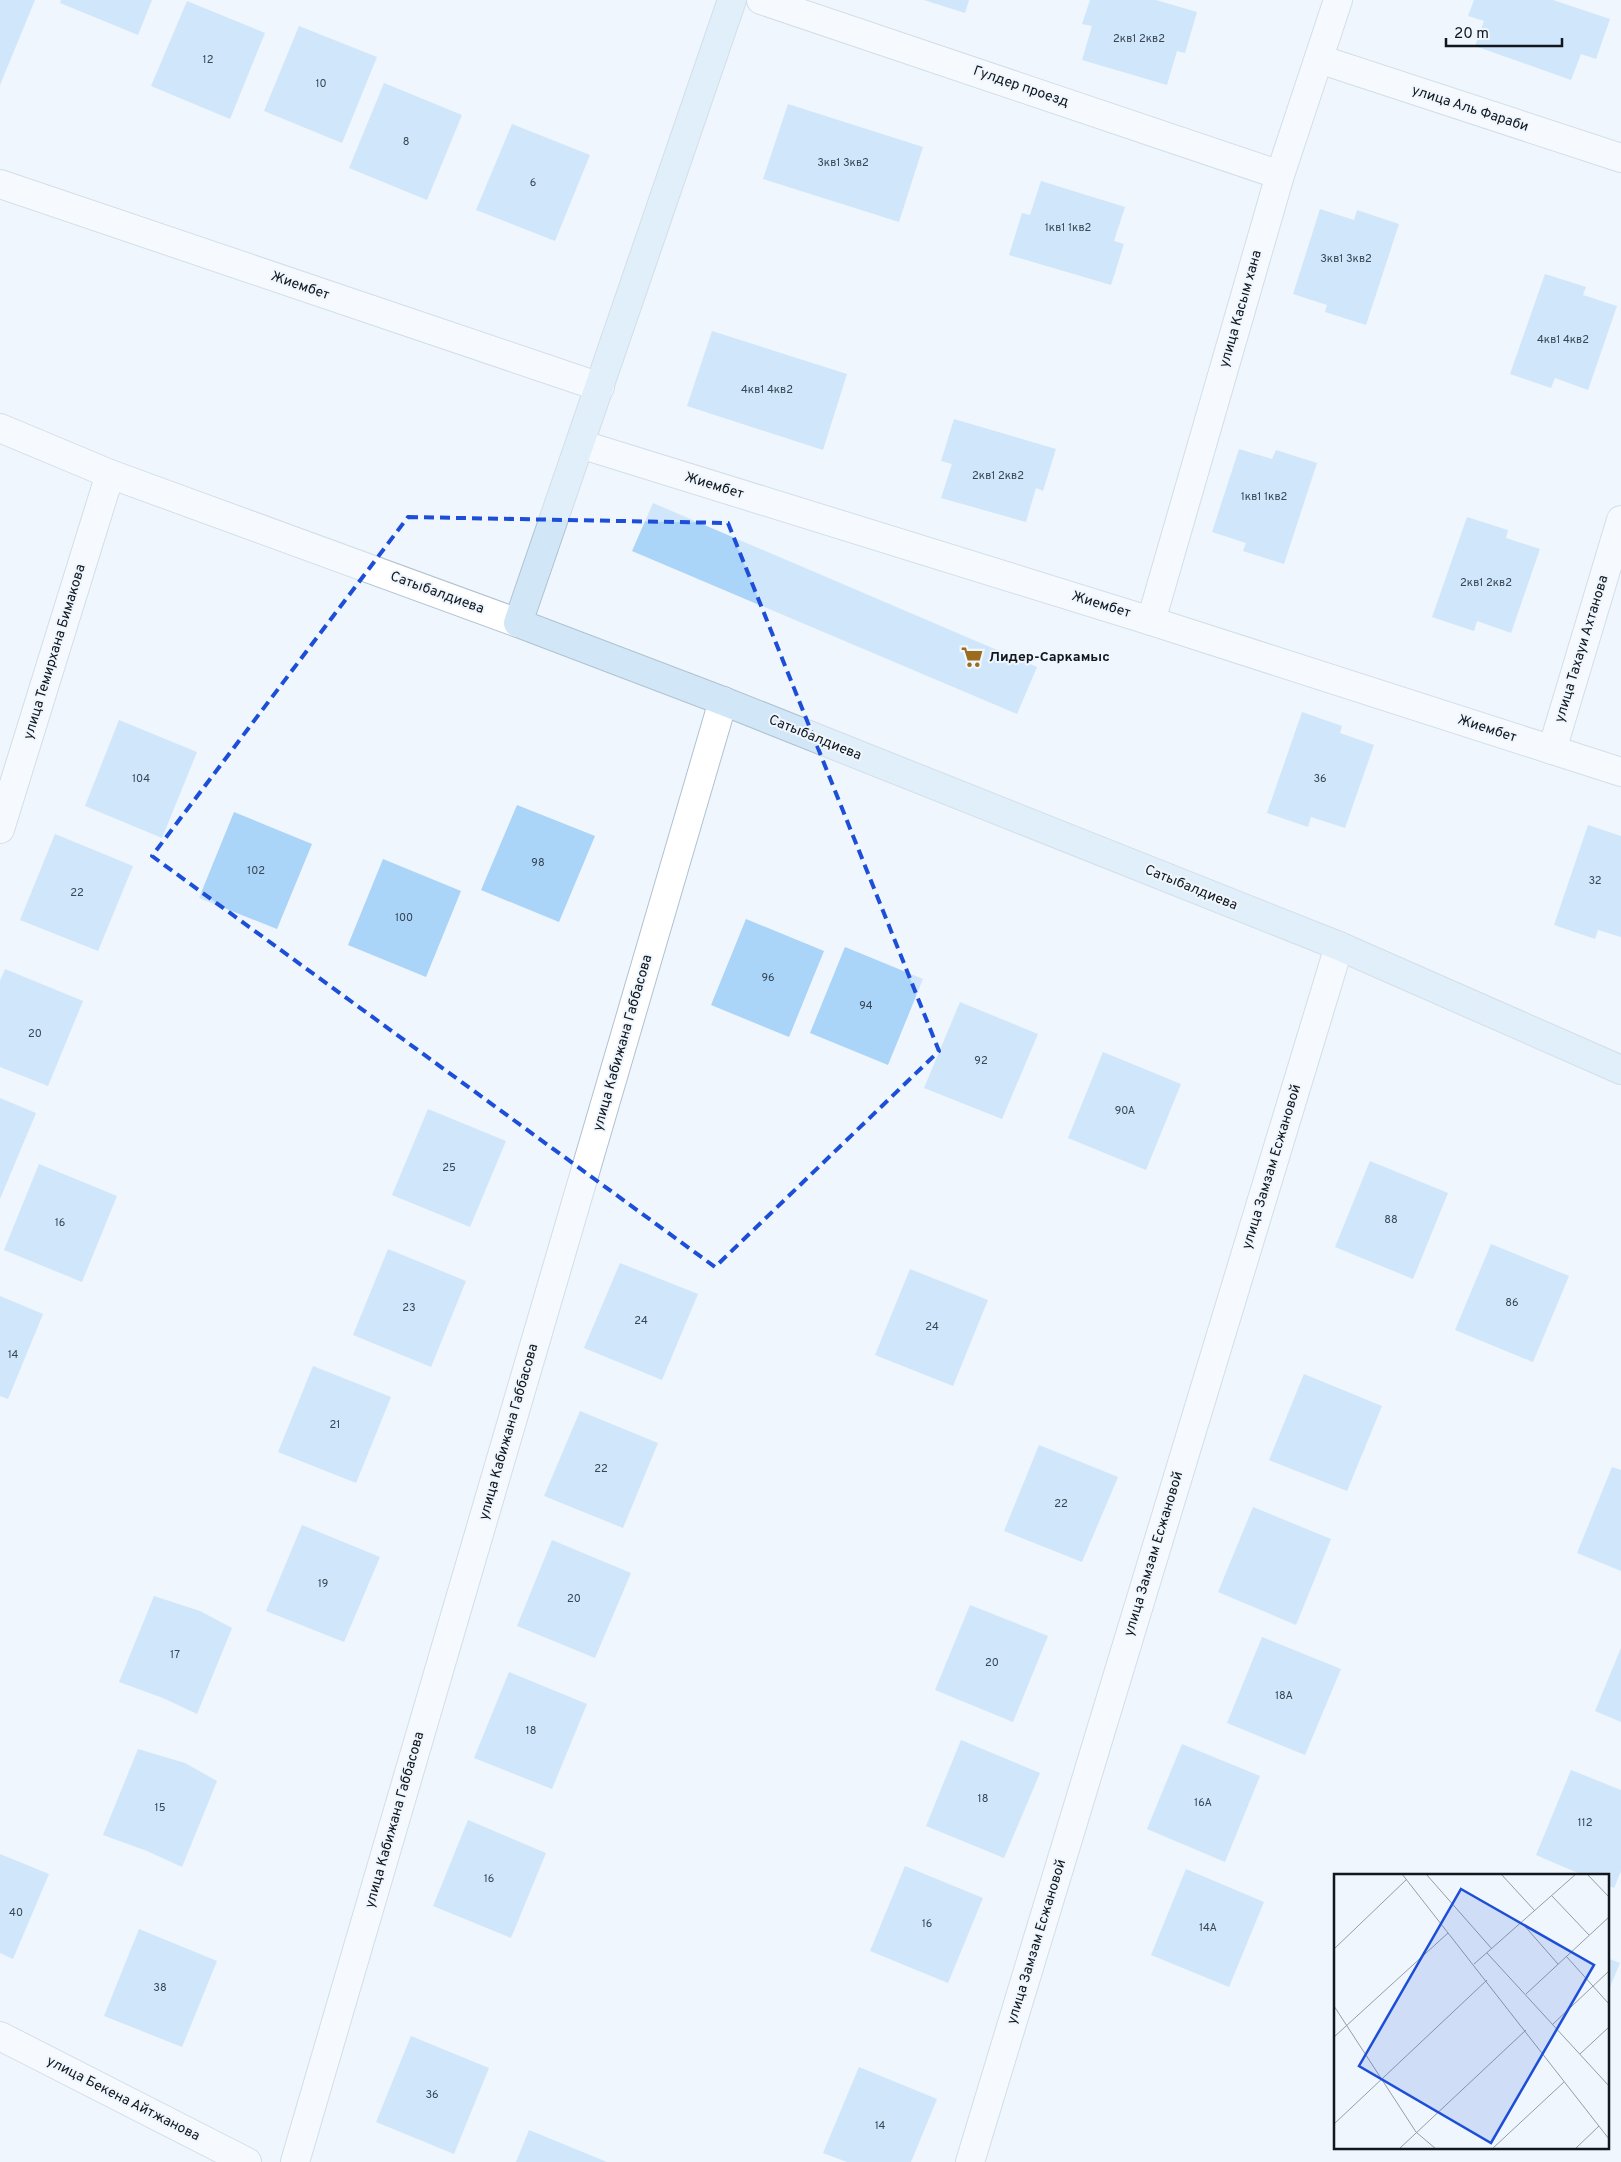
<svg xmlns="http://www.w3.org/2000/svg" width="1621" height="2162" font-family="Overpass,sans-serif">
<rect width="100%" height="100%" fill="#eff6fd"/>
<!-- building -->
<g fill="#aad4f8">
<polygon points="0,0 35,0 0,85"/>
<polygon points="61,0 152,0 138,35 60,3"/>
<polygon points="924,0 969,0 965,13"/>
<polygon points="1090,0 1156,0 1197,12 1185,53 1177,51 1167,85 1082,60 1092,26 1082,24"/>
<polygon points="1474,0 1553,0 1610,19 1596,59 1581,54 1571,80 1475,46 1484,21 1468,16"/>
<polygon points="187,1 265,33 230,119 151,86"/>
<polygon points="299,26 377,57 342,143 264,111"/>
<polygon points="384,83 462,115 427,200 349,168"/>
<polygon points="788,104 923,147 899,222 763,179"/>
<polygon points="512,124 590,155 555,241 476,210"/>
<polygon points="1041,181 1125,207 1114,241 1124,244 1111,285 1009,255 1022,213 1030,215"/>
<polygon points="1320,209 1354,220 1357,210 1399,224 1366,325 1325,312 1327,305 1293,294"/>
<polygon points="1545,274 1586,287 1583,295 1617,306 1588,390 1555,378 1551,388 1510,374"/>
<polygon points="712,331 847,374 823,450 687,406"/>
<polygon points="954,419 1056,449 1043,491 1036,488 1026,522 941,498 952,464 941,461"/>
<polygon points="1239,449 1272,459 1276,450 1317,463 1284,564 1243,551 1246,543 1212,532"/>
<polygon points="653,503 1037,667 1017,714 632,551"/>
<polygon points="1467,517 1508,530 1506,538 1540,549 1511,633 1477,621 1474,631 1432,617"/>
<polygon points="1302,712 1342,726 1340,733 1374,745 1345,828 1311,817 1308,827 1267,813"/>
<polygon points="119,720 197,752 162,838 85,806"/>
<polygon points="517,805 595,836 559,922 481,890"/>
<polygon points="234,812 312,844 277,929 199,898"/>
<polygon points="1588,825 1621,836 1621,937 1598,930 1595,939 1554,925"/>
<polygon points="55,834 133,866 98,951 20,920"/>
<polygon points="383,859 461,891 426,977 348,945"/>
<polygon points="746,919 824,951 789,1037 711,1005"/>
<polygon points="845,947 923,979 888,1065 810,1033"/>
<polygon points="5,969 83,1001 48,1086 0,1067 0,981"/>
<polygon points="960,1002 1038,1034 1002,1119 924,1088"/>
<polygon points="1103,1052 1181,1084 1146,1170 1068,1138"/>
<polygon points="0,1098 36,1113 0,1199"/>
<polygon points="428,1109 506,1141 470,1227 392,1195"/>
<polygon points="1370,1161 1448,1193 1413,1279 1335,1247"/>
<polygon points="39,1164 117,1196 82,1282 4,1250"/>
<polygon points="1491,1244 1569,1276 1533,1362 1455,1330"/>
<polygon points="388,1249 466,1281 431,1367 353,1335"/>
<polygon points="620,1263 698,1294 662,1380 584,1348"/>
<polygon points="910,1269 988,1300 953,1386 875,1355"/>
<polygon points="0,1296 43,1314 8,1399 0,1396"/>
<polygon points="313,1366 391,1397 356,1483 278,1452"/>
<polygon points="1304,1374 1382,1406 1347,1491 1269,1460"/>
<polygon points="580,1411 658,1443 623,1528 544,1496"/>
<polygon points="1039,1445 1118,1477 1082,1562 1004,1531"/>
<polygon points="1612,1467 1621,1470 1621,1571 1577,1553"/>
<polygon points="1253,1507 1331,1539 1296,1625 1218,1592"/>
<polygon points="302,1525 380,1557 344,1642 266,1611"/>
<polygon points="552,1540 631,1573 595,1658 517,1626"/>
<polygon points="154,1596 200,1611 232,1628 197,1714 163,1698 119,1682"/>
<polygon points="970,1605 1048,1636 1013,1722 935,1690"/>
<polygon points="1262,1637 1341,1669 1305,1755 1227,1723"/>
<polygon points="1621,1648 1621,1722 1595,1711"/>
<polygon points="509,1672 587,1704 552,1789 474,1758"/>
<polygon points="961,1740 1040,1773 1004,1858 926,1826"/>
<polygon points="1182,1744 1260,1776 1225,1862 1147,1829"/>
<polygon points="138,1749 185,1763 217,1781 182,1867 147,1851 103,1835"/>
<polygon points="1571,1770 1621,1790 1621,1871 1614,1888 1607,1885 1607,1876 1585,1876 1536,1855"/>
<polygon points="468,1820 546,1853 511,1938 433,1906"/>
<polygon points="0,1854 49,1874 13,1959 0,1953"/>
<polygon points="905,1866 983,1898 948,1983 870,1951"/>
<polygon points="1186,1869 1264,1902 1229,1987 1151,1955"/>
<polygon points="139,1929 217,1961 182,2047 104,2016"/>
<polygon points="1607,1958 1620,1963 1607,1994"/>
<polygon points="411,2036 489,2068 454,2154 376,2122"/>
<polygon points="859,2067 937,2099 911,2162 847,2162 823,2153"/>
<polygon points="529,2130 607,2162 516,2162"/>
</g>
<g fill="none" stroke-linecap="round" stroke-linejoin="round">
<!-- street casing -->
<g stroke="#b0c2d1" stroke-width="30">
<g id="street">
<polyline points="761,0 1280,175"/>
<polyline points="1319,59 1621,158"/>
<polyline points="0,184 600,387"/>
<polyline points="0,428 110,474 518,623"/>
<polyline points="580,444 1151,621 1621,772"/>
<polyline points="1151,621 1280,175 1338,0"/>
<polyline points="1552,750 1621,520"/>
<polyline points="0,829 110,474"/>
<polyline points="0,2036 247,2162"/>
<polyline points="295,2162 723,701"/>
<polyline points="970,2162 1339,946"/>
</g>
</g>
<!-- secondary casing -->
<g stroke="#b0c2d1" stroke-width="30">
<polyline id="secondary" points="732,0 518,623 723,701 1339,946 1621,1070"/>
</g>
<!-- street -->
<use href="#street" stroke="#fff" stroke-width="28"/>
<!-- secondary -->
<use href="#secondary" stroke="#d1e6f6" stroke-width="28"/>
</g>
<!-- marked area -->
<path d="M0 0H1621V2162H0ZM408,517L728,523L939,1051L715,1267L152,856Z" fill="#eff6fd" fill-opacity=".55" fill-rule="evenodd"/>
<path fill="none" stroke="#1d4ed8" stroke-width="4" stroke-dasharray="10 6" stroke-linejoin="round" d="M408,517L728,523L939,1051L715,1267L152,856Z"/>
<!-- icons -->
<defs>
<g id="supermarket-bare" transform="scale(1.725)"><path d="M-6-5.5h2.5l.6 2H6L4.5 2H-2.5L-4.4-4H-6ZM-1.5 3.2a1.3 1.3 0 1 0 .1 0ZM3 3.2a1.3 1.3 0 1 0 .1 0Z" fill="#9b6c1d" stroke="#eff6fd" stroke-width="2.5" paint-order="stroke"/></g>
</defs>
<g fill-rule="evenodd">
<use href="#supermarket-bare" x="972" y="657"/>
</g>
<g text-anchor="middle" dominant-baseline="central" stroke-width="4" stroke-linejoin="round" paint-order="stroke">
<!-- number labels -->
<g font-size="11" fill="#374654">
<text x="1139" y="39">2кв1 2кв2</text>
<text x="208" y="60">12</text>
<text x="321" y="84">10</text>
<text x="406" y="142">8</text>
<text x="843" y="163">3кв1 3кв2</text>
<text x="533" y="183">6</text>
<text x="1068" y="228">1кв1 1кв2</text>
<text x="1346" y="259">3кв1 3кв2</text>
<text x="1563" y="340">4кв1 4кв2</text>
<text x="767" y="390">4кв1 4кв2</text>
<text x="998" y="476">2кв1 2кв2</text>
<text x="1264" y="497">1кв1 1кв2</text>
<text x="1486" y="583">2кв1 2кв2</text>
<text x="141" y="779">104</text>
<text x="1320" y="779">36</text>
<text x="538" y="863">98</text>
<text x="256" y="871">102</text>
<text x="1595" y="881">32</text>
<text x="77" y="893">22</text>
<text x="404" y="918">100</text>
<text x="768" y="978">96</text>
<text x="866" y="1006">94</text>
<text x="35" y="1034">20</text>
<text x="981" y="1061">92</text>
<text x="1125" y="1111">90А</text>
<text x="449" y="1168">25</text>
<text x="1391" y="1220">88</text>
<text x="60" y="1223">16</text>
<text x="1512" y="1303">86</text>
<text x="409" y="1308">23</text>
<text x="641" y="1321">24</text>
<text x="932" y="1327">24</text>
<text x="13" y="1355">14</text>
<text x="335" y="1425">21</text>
<text x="601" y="1469">22</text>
<text x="1061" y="1504">22</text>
<text x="323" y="1584">19</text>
<text x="574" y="1599">20</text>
<text x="175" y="1655">17</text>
<text x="992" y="1663">20</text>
<text x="1284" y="1696">18А</text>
<text x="531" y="1731">18</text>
<text x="983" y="1799">18</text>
<text x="1203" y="1803">16А</text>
<text x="160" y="1808">15</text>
<text x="1585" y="1823">112</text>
<text x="489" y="1879">16</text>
<text x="16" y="1913">40</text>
<text x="927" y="1924">16</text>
<text x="1208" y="1928">14А</text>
<text x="160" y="1988">38</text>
<text x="432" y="2095">36</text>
<text x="880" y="2126">14</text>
</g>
<!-- street labels -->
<g font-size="14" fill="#11171d" stroke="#eff6fd">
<text transform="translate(1021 87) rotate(19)">Гулдер проезд</text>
<text transform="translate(1470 109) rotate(18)">улица Аль Фараби</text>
<text transform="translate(300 286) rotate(19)">Жиембет</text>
<text transform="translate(1241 309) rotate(-74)">улица Касым хана</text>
<text transform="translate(714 486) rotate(17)">Жиембет</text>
<text transform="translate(437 593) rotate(20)">Сатыбалдиева</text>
<text transform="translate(1101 605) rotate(17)">Жиембет</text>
<text transform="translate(1582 649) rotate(-73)">улица Тахауи Ахтанова</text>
<text transform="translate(55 652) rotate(-73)">улица Темирхана Бимакова</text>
<text transform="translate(1487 729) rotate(18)">Жиембет</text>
<text transform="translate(815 738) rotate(22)">Сатыбалдиева</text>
<text transform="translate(1191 888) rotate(22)">Сатыбалдиева</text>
<text transform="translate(623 1043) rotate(-74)">улица Кабижана Габбасова</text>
<text transform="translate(1272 1167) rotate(-73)">улица Замзам Есжановой</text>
<text transform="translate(509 1432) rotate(-74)">улица Кабижана Габбасова</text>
<text transform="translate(1154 1554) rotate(-73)">улица Замзам Есжановой</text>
<text transform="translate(395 1820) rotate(-74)">улица Кабижана Габбасова</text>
<text transform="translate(1037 1942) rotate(-73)">улица Замзам Есжановой</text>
<text transform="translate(123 2099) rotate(27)">улица Бекена Айтжанова</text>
</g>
<!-- poi labels -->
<g font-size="14" font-weight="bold" fill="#11171d" stroke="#eff6fd" text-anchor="start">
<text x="989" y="657">Лидер-Саркамыс</text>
</g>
</g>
<!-- overview -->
<g transform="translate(1334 1874)">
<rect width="275" height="275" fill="#eff6fd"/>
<path fill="none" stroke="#969da3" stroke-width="1" d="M68,0L275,265M92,0L158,75M167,0L201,37M253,0L275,23M218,22L255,61M188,49L224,90M0,75L73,5M153,79L275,212M232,82L275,130M140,90L242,0M192,120L275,43M0,132L82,258L102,275M219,150L275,97M0,163L114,59M246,180L275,153M0,250L153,106M65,275L192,156M158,275L230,208M241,275L265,252"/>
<path fill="#1d4ed8" fill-opacity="0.15" stroke="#1d4ed8" stroke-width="2.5" d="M127,15L260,91L157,269L25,192Z"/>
<rect width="275" height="275" fill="none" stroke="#11171d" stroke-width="2.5"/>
</g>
<!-- scale -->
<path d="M1446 38v8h116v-8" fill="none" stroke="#11171d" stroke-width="2.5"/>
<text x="1454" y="38" font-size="15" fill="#11171d" stroke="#eff6fd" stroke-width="4" paint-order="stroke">20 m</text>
</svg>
